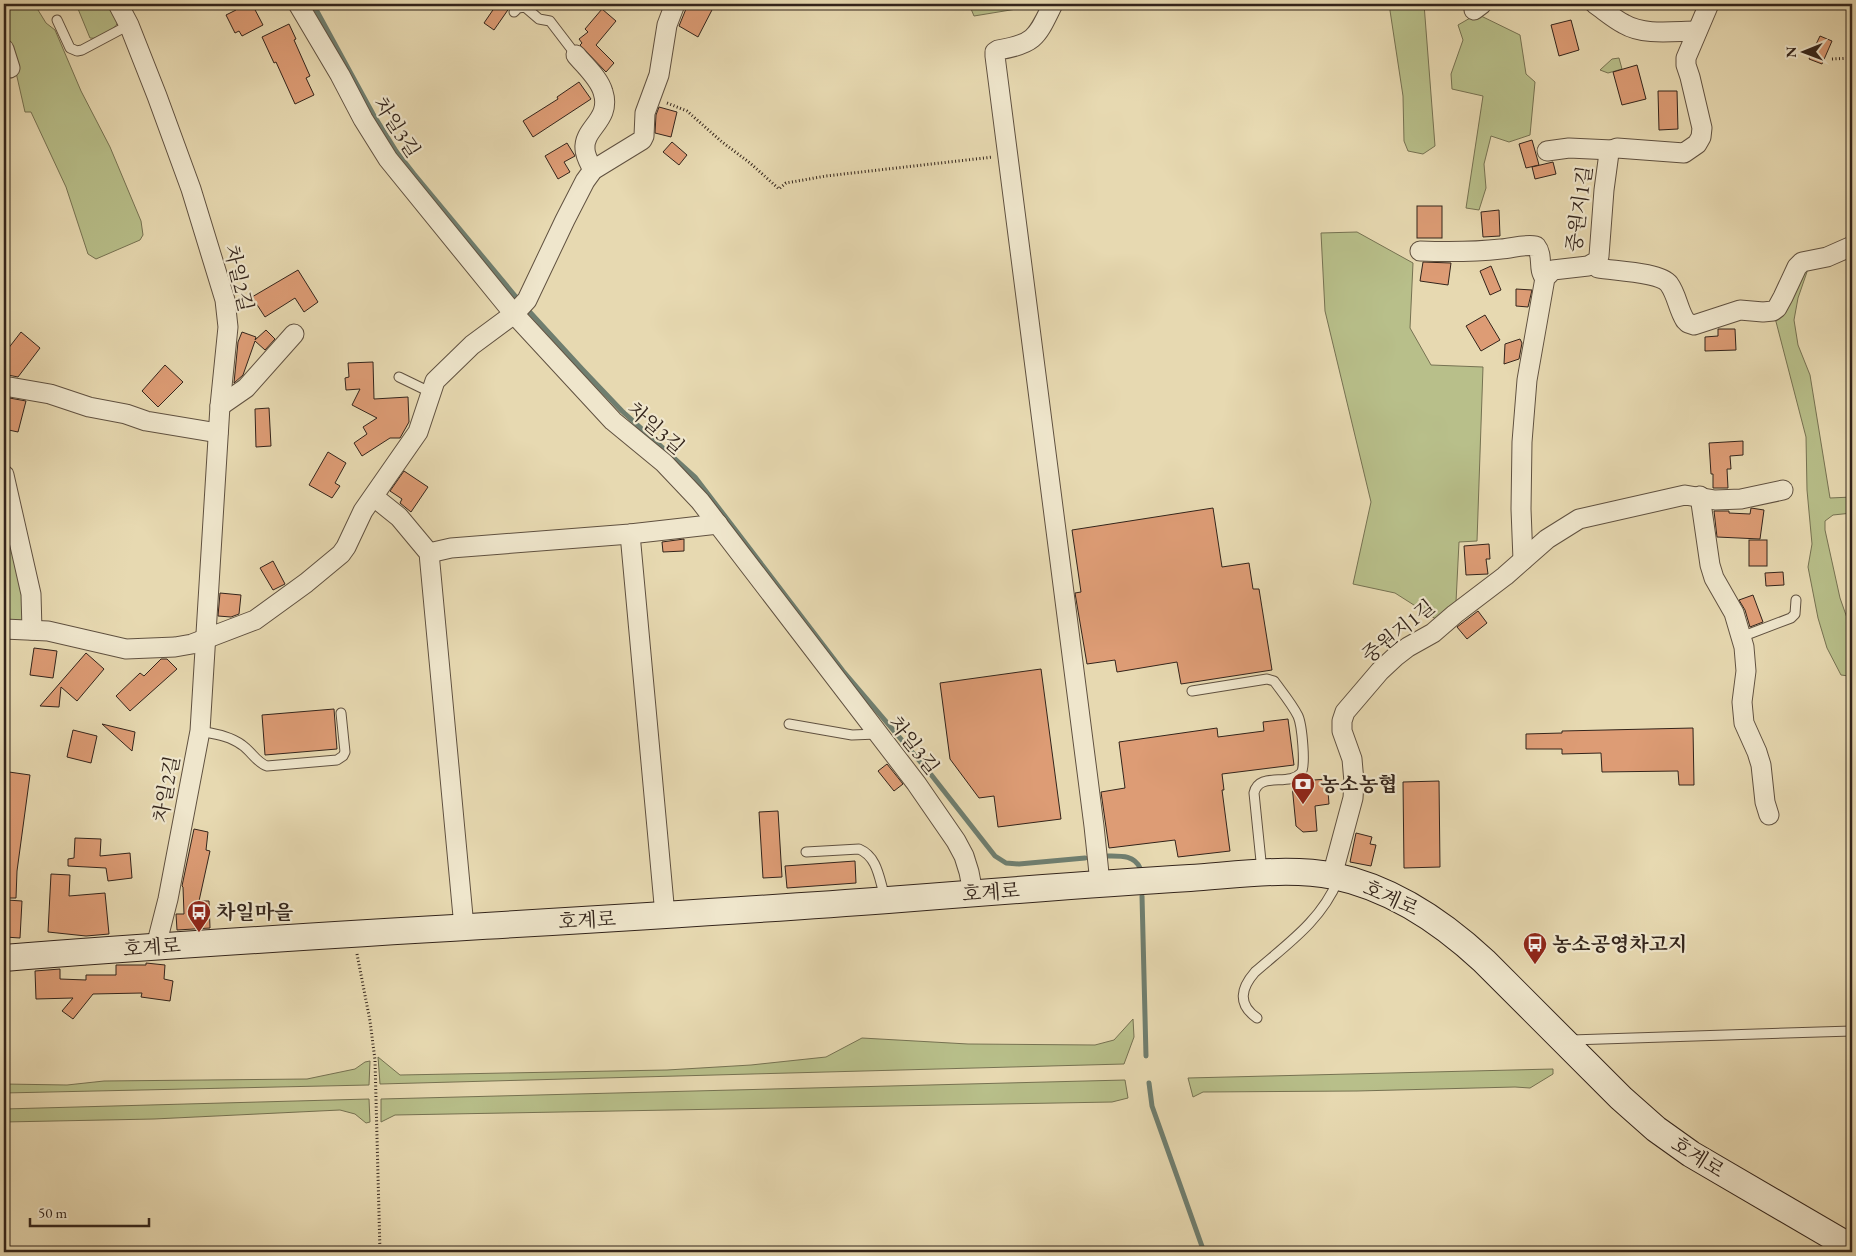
<svg xmlns="http://www.w3.org/2000/svg" width="1856" height="1256" font-family="'EB Garamond','Noto Serif KR',serif">
<rect width="100%" height="100%" fill="#e7d9b1"/>
<filter id="stains"><feTurbulence type="fractalNoise" baseFrequency=".004" numOctaves="4"/><feColorMatrix values="0 0 0 0 .2 0 0 0 0 .09 0 0 0 0 .02 0 0 0 .5 -.17"/></filter>
<radialGradient id="worn" r=".72"><stop offset=".6" stop-color="#630" stop-opacity="0"/><stop offset="1" stop-color="#630" stop-opacity=".3"/></radialGradient>
<!-- green -->
<g fill="#b8bf8a" stroke="#767252">
<polygon points="10,4 37,4 38,10 46,23 55,30 81,91 110,147 141,221 143,235 140,240 96,259 88,254 66,187 31,112 25,112 15,68 4,32 4,18 9,13"/>
<path d="M76,4H108L114,11L118,22C114,31 99,40 90,38Z"/>
<polygon points="969,4 1047,4 974,16"/>
<polygon points="1389,4 1424,4 1435,146 1423,154 1408,151 1404,141 1403,96"/>
<polygon points="1477,14 1520,35 1526,74 1535,82 1530,135 1509,142 1491,136 1484,164 1486,188 1479,210 1466,208 1483,96 1452,89 1451,74 1463,40 1458,25"/>
<polygon points="1619,58 1622,69 1608,73 1600,70 1612,59"/>
<polygon points="1357,232 1413,263 1410,328 1431,365 1483,367 1477,541 1459,542 1456,602 1439,621 1395,593 1353,584 1371,502 1325,311 1321,233"/>
<polygon points="1809,266 1798,298 1794,320 1798,345 1810,375 1830,498 1852,497 1852,513 1833,515 1825,521 1825,530 1840,598 1852,632 1852,674 1849,676 1841,675 1827,648 1818,618 1808,567 1812,544 1807,490 1806,437 1774,314"/>
<polygon points="4,492 29,623 4,626"/>
<polygon points="1133,1019 1134,1037 1124,1064 380,1084 378,1057 400,1075 667,1070 751,1065 826,1057 862,1038 968,1044 1095,1045 1114,1040"/>
<polygon points="370,1061 369,1085 4,1093 4,1084 67,1085 104,1081 307,1079 355,1069 365,1062"/>
<polygon points="1553,1069 1553,1074 1530,1088 1515,1087 1357,1091 1203,1092 1193,1097 1188,1078"/>
<polygon points="1125,1080 1128,1098 1112,1102 395,1115 381,1122 381,1099"/>
<polygon points="369,1099 370,1122 366,1123 355,1114 340,1110 154,1119 4,1122 4,1109"/>
</g>
<g fill="none" stroke-linecap="round" stroke-linejoin="round">
<!-- stream -->
<g stroke="#6f7e6f" stroke-width="5">
<polyline points="313,4 373,114 396,151 414,174 516,297 582,369 622,411 695,477 843,671 929,772 995,856 1006,863 1019,864 1085,858"/>
<path d="M1108,856C1121,856 1134,855 1140,868"/>
<polyline points="1142,896 1146,1056"/>
<polyline points="1149,1083 1152,1106 1204,1252"/>
</g>
</g>
<!-- building -->
<g fill="#dd9c75" stroke="#33241b">
<polygon points="232,4 252,4 263,25 242,36 239,31 235,33 226,15 236,10"/>
<polygon points="497,4 512,4 494,30 484,23"/>
<polygon points="688,4 706,4 713,8 698,37 679,26"/>
<polygon points="602,9 616,21 596,45 614,63 606,72 580,45 582,43 579,39 588,32 585,29"/>
<polygon points="1571,20 1579,50 1559,56 1551,25"/>
<polygon points="289,24 296,39 294,40 310,76 306,78 314,95 295,104 276,62 274,63 262,37"/>
<polygon points="1820,36 1832,41 1822,64 1809,59"/>
<polygon points="1637,65 1646,99 1622,105 1613,72"/>
<polygon points="579,82 591,99 533,137 523,121 558,99 557,97"/>
<polygon points="1658,91 1677,91 1678,129 1659,130"/>
<polygon points="659,107 677,112 671,137 655,133 656,115"/>
<polygon points="1532,140 1539,165 1526,168 1519,144"/>
<polygon points="672,142 687,155 679,165 663,152"/>
<polygon points="567,143 575,156 564,162 570,172 558,179 545,156"/>
<polygon points="1553,162 1556,174 1535,179 1532,167"/>
<rect x="1417" y="206" width="25" height="32"/>
<polygon points="1499,210 1500,236 1483,237 1481,212"/>
<polygon points="1423,262 1451,263 1448,285 1420,281"/>
<polygon points="1491,266 1501,290 1490,295 1480,271"/>
<polygon points="298,270 318,302 304,312 295,298 265,317 252,297"/>
<polygon points="1516,289 1532,290 1528,307 1516,306"/>
<polygon points="1485,315 1500,340 1481,351 1466,326"/>
<polygon points="1718,329 1735,329 1736,350 1705,351 1705,337 1718,336"/>
<polygon points="266,330 275,339 265,350 255,341 243,375 234,383 238,342 242,332 256,337 255,340"/>
<polygon points="21,332 40,348 18,377 8,375 4,371 4,354"/>
<polygon points="1520,339 1522,343 1519,359 1504,364 1505,344"/>
<polygon points="373,362 374,399 408,397 409,422 400,438 390,438 362,456 354,443 367,434 363,427 377,418 352,405 360,389 346,390 345,378 349,377 348,363"/>
<polygon points="165,365 183,382 158,407 142,391"/>
<polygon points="4,397 26,401 18,432 4,429"/>
<polygon points="269,408 271,446 256,447 255,409"/>
<polygon points="1743,441 1743,455 1730,456 1731,469 1727,469 1728,488 1713,488 1713,474 1711,474 1709,443"/>
<polygon points="328,452 346,463 335,483 340,486 332,498 309,485"/>
<polygon points="404,471 428,487 411,512 400,503 402,499 390,491"/>
<polygon points="1213,508 1222,567 1249,563 1253,589 1259,589 1272,670 1181,684 1177,662 1117,672 1115,660 1087,664 1075,593 1081,592 1072,530"/>
<polygon points="1751,508 1764,510 1760,539 1717,537 1714,511 1729,511 1729,513 1750,514"/>
<polygon points="684,539 684,551 663,552 662,542"/>
<rect x="1749" y="540" width="18" height="26"/>
<polygon points="1489,544 1490,559 1486,559 1488,574 1466,575 1464,546"/>
<polygon points="273,561 285,584 273,590 260,568"/>
<polygon points="1783,572 1784,585 1766,586 1765,573"/>
<polygon points="220,593 241,595 239,614 231,617 218,616"/>
<polygon points="1753,595 1763,622 1750,627 1745,610 1739,600"/>
<polygon points="1478,611 1487,623 1467,639 1457,627"/>
<polygon points="34,648 57,651 53,678 30,675"/>
<polygon points="86,653 104,669 77,701 61,687 59,707 40,706"/>
<polygon points="161,659 167,659 177,669 130,711 116,696 140,673 144,676"/>
<polygon points="1041,669 1061,819 998,827 994,796 979,798 950,759 940,683"/>
<polygon points="334,709 337,749 265,755 262,715"/>
<polygon points="1288,719 1294,765 1222,774 1224,790 1222,790 1230,851 1178,857 1175,840 1109,848 1101,792 1125,788 1119,742 1217,728 1218,737 1264,731 1263,722"/>
<polygon points="102,724 135,732 132,751"/>
<polygon points="1693,728 1694,785 1679,785 1678,771 1602,772 1601,753 1562,754 1562,749 1526,749 1526,734 1562,733 1562,731"/>
<polygon points="73,730 97,736 91,763 67,757"/>
<polygon points="887,764 903,784 894,791 878,771"/>
<polygon points="9,772 30,775 17,871 16,898 4,898 4,808"/>
<polygon points="1327,779 1329,804 1315,806 1317,831 1303,832 1296,826 1292,785 1301,781"/>
<polygon points="1439,781 1440,867 1404,868 1403,782"/>
<polygon points="778,811 782,877 763,878 759,812"/>
<polygon points="194,829 208,832 206,850 210,851 199,901 209,901 210,928 177,930 176,914 184,914 183,887 182,886"/>
<polygon points="1356,833 1372,837 1370,844 1376,845 1371,866 1350,862"/>
<polygon points="75,838 101,839 100,856 130,853 132,878 108,881 106,868 68,866 68,859 74,858"/>
<polygon points="855,861 856,883 787,888 785,866"/>
<polygon points="51,874 70,875 69,896 105,893 109,934 86,936 48,932"/>
<polygon points="7,900 22,901 20,938 5,937"/>
<polygon points="146,963 165,965 164,979 173,981 170,1001 141,997 142,993 93,994 73,1019 62,1011 73,998 36,999 35,971 60,969 60,979 86,980 86,975 116,975 116,965 146,965"/>
</g>
<g fill="none" stroke-linecap="round" stroke-linejoin="round">
<!-- lane casing -->
<g stroke="#605140" stroke-width="11">
<g id="lane">
<polyline points="514,12 518,8 525,7 539,19 550,21 576,55"/>
<polyline points="57,20 70,48 77,51 82,50 129,25"/>
<polyline points="399,377 430,392"/>
<polyline points="1741,637 1791,618 1795,614 1796,600"/>
<path d="M1192,691L1267,679L1274,681C1282,692 1292,704 1298,716C1302,725 1306,767 1301,773C1289,787 1259,771 1254,793L1262,871"/>
<polyline points="789,724 852,735 877,734"/>
<path d="M200,731C215,734 230,736 242,745C251,751 257,763 267,766L337,760L343,756L345,752L341,713"/>
<path d="M806,852L859,849C878,857 879,879 885,897"/>
<path d="M1257,1018C1237,1004 1241,988 1255,972C1287,944 1321,921 1338,880"/>
<polyline points="1571,1040 1852,1031"/>
</g>
</g>
<!-- street casing -->
<g stroke="#605140" stroke-width="21">
<g id="street">
<polyline points="118,4 129,25 157,96 191,189 225,300 228,327 220,406 200,731 168,899 156,946"/>
<polyline points="298,4 340,75 363,119 388,159 514,314 613,421 664,463 700,501 916,783 956,841 964,856 969,872 973,893"/>
<path d="M1053,4C1037,36 1036,44 998,50L995,52V56L1094,826L1100,883"/>
<path d="M1595,4C1605,11 1614,19 1624,24C1644,36 1675,31 1697,31"/>
<polyline points="1474,10 1482,4"/>
<polyline points="4,49 10,68"/>
<path d="M576,55C585,66 599,78 603,92C612,120 583,128 585,149C585,156 590,164 593,170"/>
<polyline points="1547,151 1569,148 1612,150"/>
<path d="M1420,251C1447,252 1474,252 1501,249C1513,248 1524,244 1536,246C1544,256 1537,269 1545,278"/>
<path d="M1594,264L1598,268C1614,271 1660,272 1669,284C1677,295 1678,309 1685,320L1688,323L1694,325L1740,310L1763,312L1773,311L1777,308L1783,297L1797,267L1802,262L1827,257L1852,246"/>
<polyline points="4,386 50,394 89,407 126,414 146,421 218,433"/>
<polyline points="220,406 246,388 294,334"/>
<polyline points="4,475 31,594 32,630"/>
<polyline points="1700,496 1710,565 1714,578 1734,613 1744,647 1746,671 1742,702 1744,723 1757,752 1761,765 1765,802 1769,815"/>
<polyline points="374,497 399,517 429,553 464,927"/>
<polyline points="630,534 665,915"/>
<polyline points="429,553 451,548 630,534 718,524"/>
<polyline points="1523,560 1521,509 1522,442 1527,380 1545,278 1553,270 1588,266 1597,261 1599,256 1604,190 1609,153 1612,150 1617,148 1684,153 1697,144 1701,137 1702,128 1690,77 1686,65 1686,58 1709,4"/>
<polyline points="4,629 48,631 126,649 175,647 192,644 255,620 306,583 341,554 346,547 363,511 418,432 435,381 472,345 514,314 527,300 565,220 585,181 593,170 642,140 644,136 645,113 659,75 667,25 675,4"/>
<polyline points="1332,876 1353,798 1354,782 1352,759 1342,731 1342,721 1345,712 1380,671 1395,657 1408,647 1433,633 1455,614 1505,576 1547,539 1579,519 1685,495 1715,500 1741,499 1783,490"/>
</g>
</g>
<!-- secondary casing -->
<g stroke="#33241b" stroke-width="28">
<path id="secondary" d="M4,958C298,934 594,922 888,900C989,892 1090,884 1190,878C1236,875 1289,867 1334,876C1392,888 1441,921 1484,961L1621,1098L1656,1129L1691,1154L1852,1248"/>
</g>
<!-- path -->
<g stroke="#33241b" stroke-width="3" stroke-dasharray="1 2.5" stroke-linecap="butt">
<polyline points="1832,59 1852,58"/>
<polyline points="667,103 687,111 722,142 750,163 779,189 786,183 826,176 993,157"/>
<polyline points="357,954 370,1021 375,1060 380,1252"/>
</g>
<!-- lane -->
<use href="#lane" stroke="#efe6cc" stroke-width="9"/>
<!-- street -->
<use href="#street" stroke="#efe6cc" stroke-width="19"/>
<!-- secondary -->
<use href="#secondary" stroke="#efe6cc" stroke-width="26"/>
</g>
<!-- icons -->
<defs>
<g id="bank-pin" transform="scale(1.25)"><path d="M0 17L-7.5 6A9.5 9.5 0 1 1 7.5 6Z" fill="#8f2418" stroke="#efe6cc"/><path d="M-6-4H6V4H-6ZM0-2.3a2.3 2.3 0 1 0 0 4.6a2.3 2.3 0 1 0 0-4.6Z" fill="#fff"/></g>
<g id="bus-pin" transform="scale(1.25)"><path d="M0 17L-7.5 6A9.5 9.5 0 1 1 7.5 6Z" fill="#8f2418" stroke="#efe6cc"/><path d="M-5-6H5V4H4V6H2V4H-2V6H-4V4H-5ZM-3.5-4V0h7V-4ZM-3.5 1.2v1.5H-2V1.2ZM2 1.2v1.5H3.5V1.2Z" fill="#fff"/></g>
</defs>
<g fill-rule="evenodd">
<use href="#bank-pin" x="1303" y="784"/>
<use href="#bus-pin" x="199" y="912"/>
<use href="#bus-pin" x="1535" y="944"/>
</g>
<g text-anchor="middle" dominant-baseline="central" stroke-width="4.5" stroke-linejoin="round" paint-order="stroke">
<!-- street labels -->
<g font-size="20" fill="#33241b" stroke="#efe6cc">
<text transform="translate(397 127) rotate(57)">차일3길</text>
<text transform="translate(1579 209) rotate(-82)">중원지1길</text>
<text transform="translate(239 278) rotate(77)">차일2길</text>
<text transform="translate(656 428) rotate(41)">차일3길</text>
<text transform="translate(1398 631) rotate(-39)">중원지1길</text>
<text transform="translate(914 745) rotate(52)">차일3길</text>
<text transform="translate(166 789) rotate(-79)">차일2길</text>
<text transform="translate(991 892) rotate(-4)">호계로</text>
<text transform="translate(1391 898) rotate(24)">호계로</text>
<text transform="translate(587 920) rotate(-3)">호계로</text>
<text transform="translate(152 947) rotate(-4)">호계로</text>
<text transform="translate(1698 1157) rotate(32)">호계로</text>
</g>
<!-- poi labels -->
<g font-size="20" font-weight="bold" fill="#33241b" stroke="#efe6cc" text-anchor="start">
<text x="1320" y="784">농소농협</text>
<text x="216" y="912">차일마을</text>
<text x="1552" y="944">농소공영차고지</text>
</g>
</g>
<!-- margin -->
<rect width="1856" height="1256" fill="none" stroke="#e7d9b1" stroke-width="20"/>
<rect x="5" y="5" width="1846" height="1246" fill="none" stroke="#33241b" stroke-width="2.5"/>
<rect x="10" y="10" width="1836" height="1236" fill="none" stroke="#33241b"/>
<!-- north arrow -->
<g transform="translate(1804 52) rotate(269)" stroke="#efe6cc" stroke-width="4" paint-order="stroke">
<path d="M0-4L9 19L0 12L-9 19Z" fill="#33241b"/>
<text y="-8" font-size="14" font-weight="bold" text-anchor="middle" fill="#33241b">N</text>
</g>
<!-- scale -->
<path d="M30 1218v8h119v-8" fill="none" stroke="#33241b" stroke-width="2.5"/>
<text x="38" y="1218" font-size="15" fill="#33241b" stroke="#efe6cc" stroke-width="4" paint-order="stroke">50 m</text>
<rect width="100%" height="100%" filter="url(#stains)"/>
<rect width="100%" height="100%" fill="url(#worn)"/>
</svg>
